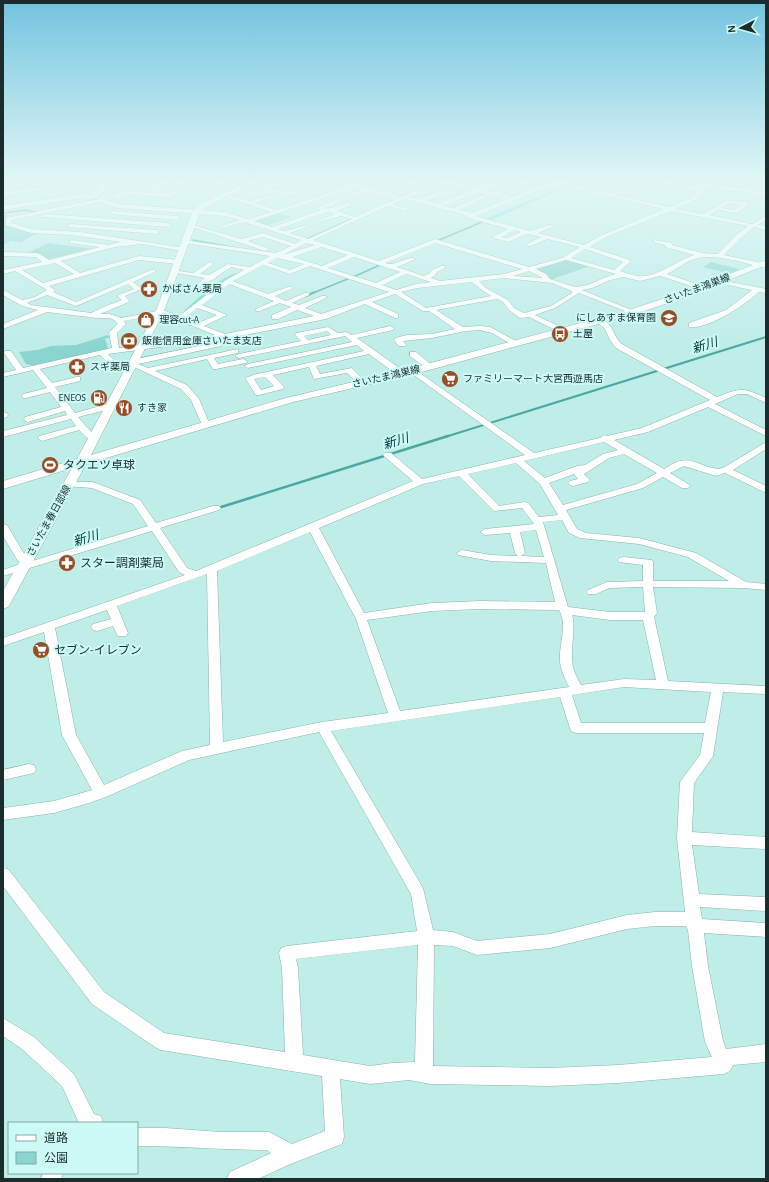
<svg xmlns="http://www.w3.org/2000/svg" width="769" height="1182" font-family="'Alegreya Sans','Noto Sans JP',sans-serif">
<rect width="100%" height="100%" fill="#bfede8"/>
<!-- green -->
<g fill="#8ad5cf">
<polygon points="278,213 292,217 266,226 253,221"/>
<polygon points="3,214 7,214 6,225 20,230 37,233 21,242 11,241 3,245"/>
<polygon points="48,243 94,249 47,259 40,254 28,253"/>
<polygon points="567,259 590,266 550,280 535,269"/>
<polygon points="711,262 739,269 730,274 703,267"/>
<polygon points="108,335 110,338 105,338 108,349 32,367 31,365 26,364 19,352 38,350 51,346 76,345"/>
</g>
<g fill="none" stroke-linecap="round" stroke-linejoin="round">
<!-- stream-far2 -->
<g stroke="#4ca7a1" stroke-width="1.5">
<polyline points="3,213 25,210 39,213"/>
<polyline points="193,240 237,248"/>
<polyline points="305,240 354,218"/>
<polyline points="437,241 489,219"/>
<polyline points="353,277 380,265"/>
<polyline points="313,293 350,278"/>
</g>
<!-- stream-far1 -->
<g stroke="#4ca7a1" stroke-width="2">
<polyline points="306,296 315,292"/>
<polyline points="445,437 766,337"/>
</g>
<!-- stream -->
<polyline stroke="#4ca7a1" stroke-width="2.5" points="218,508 448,436"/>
<!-- canal -->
<g fill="#61dcd4" fill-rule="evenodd">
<polygon points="573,182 579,182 491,220 486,219"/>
<path d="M236,273L238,274V276L213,293L175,326H171V324C189,307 213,281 236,273Z"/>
</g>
<!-- minor casing -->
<g stroke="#87b3af" stroke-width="1">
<g id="minor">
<polygon points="9,182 21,182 18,184"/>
<polygon points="75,182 82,183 3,196 3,192"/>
<polygon points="97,182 103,182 107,187 98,196 98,198 82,198 3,210 3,206 82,194 92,195 101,187"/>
<polygon points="161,182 167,182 157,193 171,193 180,182 186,182 172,197 123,195 117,199 112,198 122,191 151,193"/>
<path d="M199,182C208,182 215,184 224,182L227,184L214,188Z"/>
<polygon points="250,182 263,186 278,182 287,182 269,188 286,192 310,187 313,189 286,196 248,185 248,183"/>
<path d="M336,182L353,184L368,182L359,186L383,192L411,182H419L389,194L400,197L438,182H453L478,188L495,182H503L484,190L494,192L520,182H528L500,194L512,197L550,182H562L669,207L694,197L697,191L659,182H670L699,188L702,182H708L707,184L766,191V195L705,187L698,199L675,209L703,214L727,200L748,203V205L737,213L718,210L709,215L752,224L766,216V220L758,225L766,226V230L754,227L741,238L724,255L766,264V268C746,264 710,251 692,260C683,263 676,270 667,274L706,287L707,288L704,290L660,276L640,281L624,277L610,280L592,288L582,290L634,311V313H630L579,293L555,308L535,315L565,329L566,331L562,333L529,317L520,318L509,310L503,302L497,299L436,310L463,327L480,326L490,327L518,342L519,344L515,346L492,333L480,330L466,331L432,338L403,341L406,344L405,346H399L394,340L395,338L407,335L432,334L455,329L429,311H423L395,294L372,302L398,314V318H395L365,304L326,319L235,337L108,354L116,362L112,364H109L100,355L40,369L52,383L77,377H80V381L55,387L75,413L111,403L114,404L115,406L114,408L78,417L93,434L98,435L99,437L98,439L87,438L79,430L42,441L38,438L39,436L76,426L71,419L3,437V431L67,415L65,411L28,422L25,421L24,419L25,417L61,407L50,392L26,398H23L22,396L23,394L47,388L33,370L3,377V373L16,370L4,353L5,351H11L23,368L112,348L109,332L118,324L114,320L110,318H97L47,312L3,329V324L38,310C24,308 15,302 3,295V290L22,300L35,297L47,290L15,271L3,274V270L42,262L36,257L3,256V252L38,253L49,260L100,247L70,243V241L72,240L108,245L121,242L72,235L31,233L6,225V218L98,199L103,195L106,197L104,199L118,204L225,212L248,219L271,212L222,196V194L250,201L276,194V196L255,203L277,210L348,186ZM445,183L455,186L419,199L409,197ZM555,184L664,209L600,236L584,245L538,233L552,227V225H548L531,231L475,216ZM461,187L472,190L437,204L425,201ZM354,188L363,190L349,195V197L369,192L395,199L355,217L337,211L351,205V203C341,202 335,210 325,208L342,201V199L340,198L316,208L321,210L272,227L254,221ZM478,192L485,194L453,208L443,206ZM491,195L507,199L473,213L459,210ZM405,199L465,215V217L508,229L494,236V238L508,242L527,234L541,237L527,244V246H531L547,239L580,247L562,258L529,267L435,239L379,261L313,240L388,206L407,211V209L393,204ZM100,202L117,208L224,216L239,220L222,226V228L244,222L301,240L295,244L263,233L242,239L189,224V226L265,251L268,249L267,248L248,241L263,237L291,246L276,253L183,240L182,241L185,243L270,256L250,267L228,264L209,275L200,274L212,265V263L210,262L193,273L172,270V272L205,278L196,285L199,287L212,280L215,279L216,277L231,267L244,270L226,280L179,316L160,309L157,311L121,318L110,314H100L129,302V300L125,296L142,289L133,282L155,272V270H151L76,302L53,292L55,290L49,286L139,260L178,264L181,262L178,260L139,256L80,273L61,261L115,247L142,244L183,251L185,250V248L80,232L31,229L11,223V220ZM730,203L741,205L734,210L722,208ZM670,211L748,226L736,235L718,254L702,253L672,245V243L654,240V242L665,245V247L694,255C679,259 655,279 638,276C632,275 626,273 620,271L630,262V260L590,247L604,238ZM327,212L335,214L319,220V222L341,216L352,219L308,239L290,233L307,227V225L285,231L278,229ZM514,230L521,232L507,238L502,237ZM306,243L315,245L283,255ZM435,243L522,269L504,274L440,281L431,278L435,275L437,272L445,268V266H441L432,270L430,273L424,276L397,267L414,260V258C404,257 396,267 385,263ZM321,247L348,255L322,266L293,257ZM585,249L623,262L614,270L571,258ZM354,257L400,272L376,283L328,268ZM277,258L304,264L290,270L268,263ZM566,260L616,274L606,277L588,285L575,287L550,279L546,274L536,269ZM55,263L74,274L43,283L22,270ZM263,265L290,274L310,266L389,292L321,314L305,308L326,298V296H322L299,305L292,303L309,295V293H305L286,301L275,296L292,289V287H288L268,294L233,281ZM529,271L543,278L513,276ZM406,274L431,282L416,284L396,290L382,285ZM504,278L552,283L572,291V293L551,306L524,313L514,308L508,300L486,288L479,281ZM472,282L482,290L491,296L426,308L401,292L417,288ZM128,284L134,289L118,295V297L122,300L106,306L91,313L31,305L27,303L47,295L76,306ZM229,284L274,301L256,309V311H260L280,303L291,307L272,315V319H278L297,310L314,316L225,334L204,326L227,315L202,305ZM197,308L217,315L198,323L185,318ZM163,314L215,335L119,348L117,333L126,324L124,321Z"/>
<polygon points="113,211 178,216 181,218 178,220 111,214 111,212"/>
<polygon points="45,214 168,223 171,225 168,227 43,217 42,216"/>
<polygon points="70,224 157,230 160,232 157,234 68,227 68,225"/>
<path d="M720,280L766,289V293L759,292C746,304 708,330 689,327V323L726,310L752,290L718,283V281Z"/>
<path d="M597,319C612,318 613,337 622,344L717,397C740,388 743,387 766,398V403L747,394H738L715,404L766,430V436L708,407L648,432L614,440L664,469C669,466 675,462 680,461C695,457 708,472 723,468L766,442V449L733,470L766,486V493L725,473L716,476L684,466L670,473L688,484L690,486L688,488H682L663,477L643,488L566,510L577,529L586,533L639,538L696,553L746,582L766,584V590L743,588L653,587L657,613L654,617L668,681L766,686V694L723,692L713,756L694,783L692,832L766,837V849L692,845L699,894L766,897V911L700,907L702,919L766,923V937L704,933L708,966L723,1041L726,1049L766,1044V1062L733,1065L730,1071L724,1074L618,1083L550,1086L431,1084L409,1080L370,1084L340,1079L344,1137L342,1144L288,1165L258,1179H227L230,1172L271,1153L267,1150C224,1150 180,1146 137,1146V1128H165L221,1132H269L292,1144L325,1131L322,1076L161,1050L155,1047L92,1004L3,886V868L8,869L104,992L164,1033L285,1052L282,968L279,953L281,948L287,946L417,931L411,894L319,732L189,760L106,797L89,803L54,813L3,820V808L54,801L92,790L62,735L44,632L3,646V638L185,575L179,572L152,531L3,576V570L23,563L18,561L3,536V524L7,525L26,557L32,561L148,526L133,504L92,488L66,486L64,484L66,482H93L140,500L156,523L213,506H219L221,508L219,510L160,528L187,568L196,571L413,481L385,457L383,455L385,453H391L422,479L525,455L411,373L410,371L414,369L534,453L600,438L604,435L607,436L642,428L710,400L616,348L610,340L605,329L596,321ZM604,442L618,450L603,454L585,465L577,466L545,478L524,461ZM624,454L657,473L637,484L563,505L549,483L574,474L578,479L570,481L568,483L570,485L573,486L588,482L590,480L584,474L609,458ZM516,463L540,484L558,515L539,517L528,503L525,502L499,506L468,474ZM459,476L494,511L522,508L534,524L485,529L480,532L485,535L510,533L515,553L518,556L491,555L462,550L457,553L458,555L491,561L546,563L555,602L480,601L432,603L364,613L319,528L423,484ZM562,520L569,533L580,538L639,544L688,557L729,581H653V562L652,560L623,557L619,558L618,560L619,562L643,565V581L607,582L588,590L586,592L588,594H596L609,588L643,587L645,612H610L568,607L543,522ZM536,530L544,557L521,556L525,553L520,532ZM310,532L356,619L388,713L322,722L223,742L217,571ZM207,574L210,745L182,751L104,785L76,735L55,628L107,610L111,619L93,624L91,627L93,630L97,631L113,626L118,636H126L128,633L117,606ZM480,609L559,610C568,624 559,643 560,660C560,669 565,678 569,687L400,711L367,620L432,611ZM572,615L610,620H643L656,680L624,679L581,685C576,676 572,668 572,658C571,644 576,629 572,615ZM624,687L711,692L705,723H581L572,695ZM560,697L570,728L571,731L576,733H704L700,755L680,782L677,838L685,912H655L627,915L550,934L477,941L453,932L433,930L423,888L331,731ZM655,926H686L688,930L692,966L705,1042L712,1057L618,1065L550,1068L433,1066L434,945L453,946L477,955L550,948L627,929ZM418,945L415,1062L392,1063L370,1066L303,1055L298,968L296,959Z"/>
<path d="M390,326L394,328L393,330L357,338L405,372V376H399L369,354L316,366L320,374L352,368L367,383L363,385H360L347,373L314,379L309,367L273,375L284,387L283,389L259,395H256L245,378L257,374L364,351L357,345L248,368L244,366L248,364L352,342L345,336L239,358L235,356L239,354L301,341L295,335L296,333L328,327L338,333L346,332L352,335ZM327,331L331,335L308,340L304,336ZM265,377L274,386L261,390L254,379Z"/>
<polygon points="218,342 221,342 221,346 138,364 148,368 238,349 238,353 214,358 218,364 243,359 247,361 246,363 216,369 213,369 207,359 155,371 187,385 199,399 210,425 209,427 203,427 191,400 181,389 130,365 132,360"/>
<polygon points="410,352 416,352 433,366 432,368 426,368 410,356"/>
<polygon points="3,412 7,413 8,415 7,417 3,418"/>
<polygon points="29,764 34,765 36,769 34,773 3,780 3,770"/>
<polygon points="3,1018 34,1037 74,1074 94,1114 101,1116 103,1123 79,1123 62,1086 22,1049 3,1036"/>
<polygon points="43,1173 63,1173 61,1179 41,1179"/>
</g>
</g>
<!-- major casing -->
<g stroke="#87b3af" stroke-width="1">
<polygon id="major" points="248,182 256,182 205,208 199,215 164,311 91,455 286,398 412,368 629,310 683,292 766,260 766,265 689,296 635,314 418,373 293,402 86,464 10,604 8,607 3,609 3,591 72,468 3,489 3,481 77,459 156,311 191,215 199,204"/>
</g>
<!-- minor -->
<use href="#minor" fill="#fff" fill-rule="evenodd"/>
<!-- major -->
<use href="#major" fill="#fff" fill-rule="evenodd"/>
</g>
<!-- sky -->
<linearGradient id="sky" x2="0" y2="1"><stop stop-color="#72c4e0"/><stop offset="0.52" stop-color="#e2f7f5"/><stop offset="1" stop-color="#e2f7f5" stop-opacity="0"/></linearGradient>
<rect width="769" height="348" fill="url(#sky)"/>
<!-- icons -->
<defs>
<g id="pharmacy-disc" transform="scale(0.9)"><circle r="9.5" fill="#954e28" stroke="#ccfaf6"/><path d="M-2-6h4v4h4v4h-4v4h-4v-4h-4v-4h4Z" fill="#fff"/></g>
<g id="school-disc" transform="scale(0.9)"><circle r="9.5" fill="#954e28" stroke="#ccfaf6"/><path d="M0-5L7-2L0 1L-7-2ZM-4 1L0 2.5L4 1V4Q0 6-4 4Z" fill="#fff"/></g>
<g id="shop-disc" transform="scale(0.9)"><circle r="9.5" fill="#954e28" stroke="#ccfaf6"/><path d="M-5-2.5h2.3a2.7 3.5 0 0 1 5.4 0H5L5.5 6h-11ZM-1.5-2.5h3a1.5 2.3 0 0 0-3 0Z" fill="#fff"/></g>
<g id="bus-disc" transform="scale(0.9)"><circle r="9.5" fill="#954e28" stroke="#ccfaf6"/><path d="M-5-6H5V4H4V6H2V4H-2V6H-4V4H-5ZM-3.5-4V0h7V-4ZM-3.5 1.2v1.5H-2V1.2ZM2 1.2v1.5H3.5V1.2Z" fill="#fff"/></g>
<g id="bank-disc" transform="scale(0.9)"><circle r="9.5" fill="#954e28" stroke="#ccfaf6"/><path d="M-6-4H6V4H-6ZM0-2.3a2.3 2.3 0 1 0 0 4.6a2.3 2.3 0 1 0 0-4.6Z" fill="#fff"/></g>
<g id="supermarket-disc" transform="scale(0.9)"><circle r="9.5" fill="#954e28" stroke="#ccfaf6"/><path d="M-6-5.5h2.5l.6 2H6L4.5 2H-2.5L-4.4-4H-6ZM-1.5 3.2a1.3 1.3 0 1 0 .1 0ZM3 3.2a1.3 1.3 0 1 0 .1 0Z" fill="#fff"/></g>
<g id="fuel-disc" transform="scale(0.9)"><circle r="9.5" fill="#954e28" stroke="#ccfaf6"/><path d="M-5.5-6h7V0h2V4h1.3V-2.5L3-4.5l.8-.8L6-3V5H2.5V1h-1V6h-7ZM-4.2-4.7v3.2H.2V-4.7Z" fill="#fff"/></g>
<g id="restaurant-disc" transform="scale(0.9)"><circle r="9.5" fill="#954e28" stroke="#ccfaf6"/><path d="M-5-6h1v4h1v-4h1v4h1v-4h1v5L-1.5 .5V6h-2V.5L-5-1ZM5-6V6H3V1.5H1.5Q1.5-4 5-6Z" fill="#fff"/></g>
<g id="stadium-disc" transform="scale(0.9)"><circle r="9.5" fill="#954e28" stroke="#ccfaf6"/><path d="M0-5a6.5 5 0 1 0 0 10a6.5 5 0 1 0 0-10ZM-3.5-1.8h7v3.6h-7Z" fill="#fff"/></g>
</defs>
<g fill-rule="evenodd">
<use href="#pharmacy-disc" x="149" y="289"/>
<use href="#school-disc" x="669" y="318"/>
<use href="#shop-disc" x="146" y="320"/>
<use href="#bus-disc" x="560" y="334"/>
<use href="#bank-disc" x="129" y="341"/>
<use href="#pharmacy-disc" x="77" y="367"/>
<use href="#supermarket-disc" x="450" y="379"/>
<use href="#fuel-disc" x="99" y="398"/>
<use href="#restaurant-disc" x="124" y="408"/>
<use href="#stadium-disc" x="50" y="465"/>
<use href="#pharmacy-disc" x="67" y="563"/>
<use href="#supermarket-disc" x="41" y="650"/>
</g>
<g text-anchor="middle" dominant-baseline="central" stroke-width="4" stroke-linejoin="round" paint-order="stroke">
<!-- far-poi labels -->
<g font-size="10" fill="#1a2c2b" stroke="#ccfaf6" text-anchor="start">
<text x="162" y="289">かばさん薬局</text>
<text x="656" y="318" text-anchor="end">にしあすま保育園</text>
<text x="159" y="320">理容cut-A</text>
<text x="573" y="334">土屋</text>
<text x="142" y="341">飯能信用金庫さいたま支店</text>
<text x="90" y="367">スギ薬局</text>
<text x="463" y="379">ファミリーマート大宮西遊馬店</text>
<text x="86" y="398" text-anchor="end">ENEOS</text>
<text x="137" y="408">すき家</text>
</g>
<!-- far-street labels -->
<g font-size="10" fill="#1a2c2b" stroke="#ccfaf6">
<text transform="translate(697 289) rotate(-20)">さいたま鴻巣線</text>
<text transform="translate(386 377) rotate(-13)">さいたま鴻巣線</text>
<text transform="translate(49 521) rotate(-61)">さいたま春日部線</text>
</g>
<!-- poi labels -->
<g font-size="12" fill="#1a2c2b" stroke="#ccfaf6" text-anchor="start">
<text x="63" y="465">タクエツ卓球</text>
<text x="80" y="563">スター調剤薬局</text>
<text x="54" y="650">セブン-イレブン</text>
</g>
<!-- water labels -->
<g font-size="13" font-style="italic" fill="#094340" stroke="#ccfaf6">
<text transform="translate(705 346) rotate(-17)">新川</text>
<text transform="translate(396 442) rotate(-17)">新川</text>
<text transform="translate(86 539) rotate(-17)">新川</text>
</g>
</g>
<!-- border -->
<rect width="769" height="1182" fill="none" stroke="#1a2c2b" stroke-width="8"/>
<!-- legend -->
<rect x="8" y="1122" width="130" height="52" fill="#ccfaf6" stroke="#85a8a5"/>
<rect x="16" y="1135" width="20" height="6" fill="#ffffff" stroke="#85a8a5"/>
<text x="44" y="1142" font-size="12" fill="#1a2c2b">道路</text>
<rect x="16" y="1152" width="20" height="12" fill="#8ad5cf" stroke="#85a8a5"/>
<text x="44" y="1162" font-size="12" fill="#1a2c2b">公園</text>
<!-- north arrow -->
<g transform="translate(741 28) rotate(264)" stroke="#ccfaf6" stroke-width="3" paint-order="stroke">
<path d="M0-3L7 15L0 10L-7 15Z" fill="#1a2c2b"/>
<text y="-6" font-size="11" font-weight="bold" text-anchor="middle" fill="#1a2c2b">N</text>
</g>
</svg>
